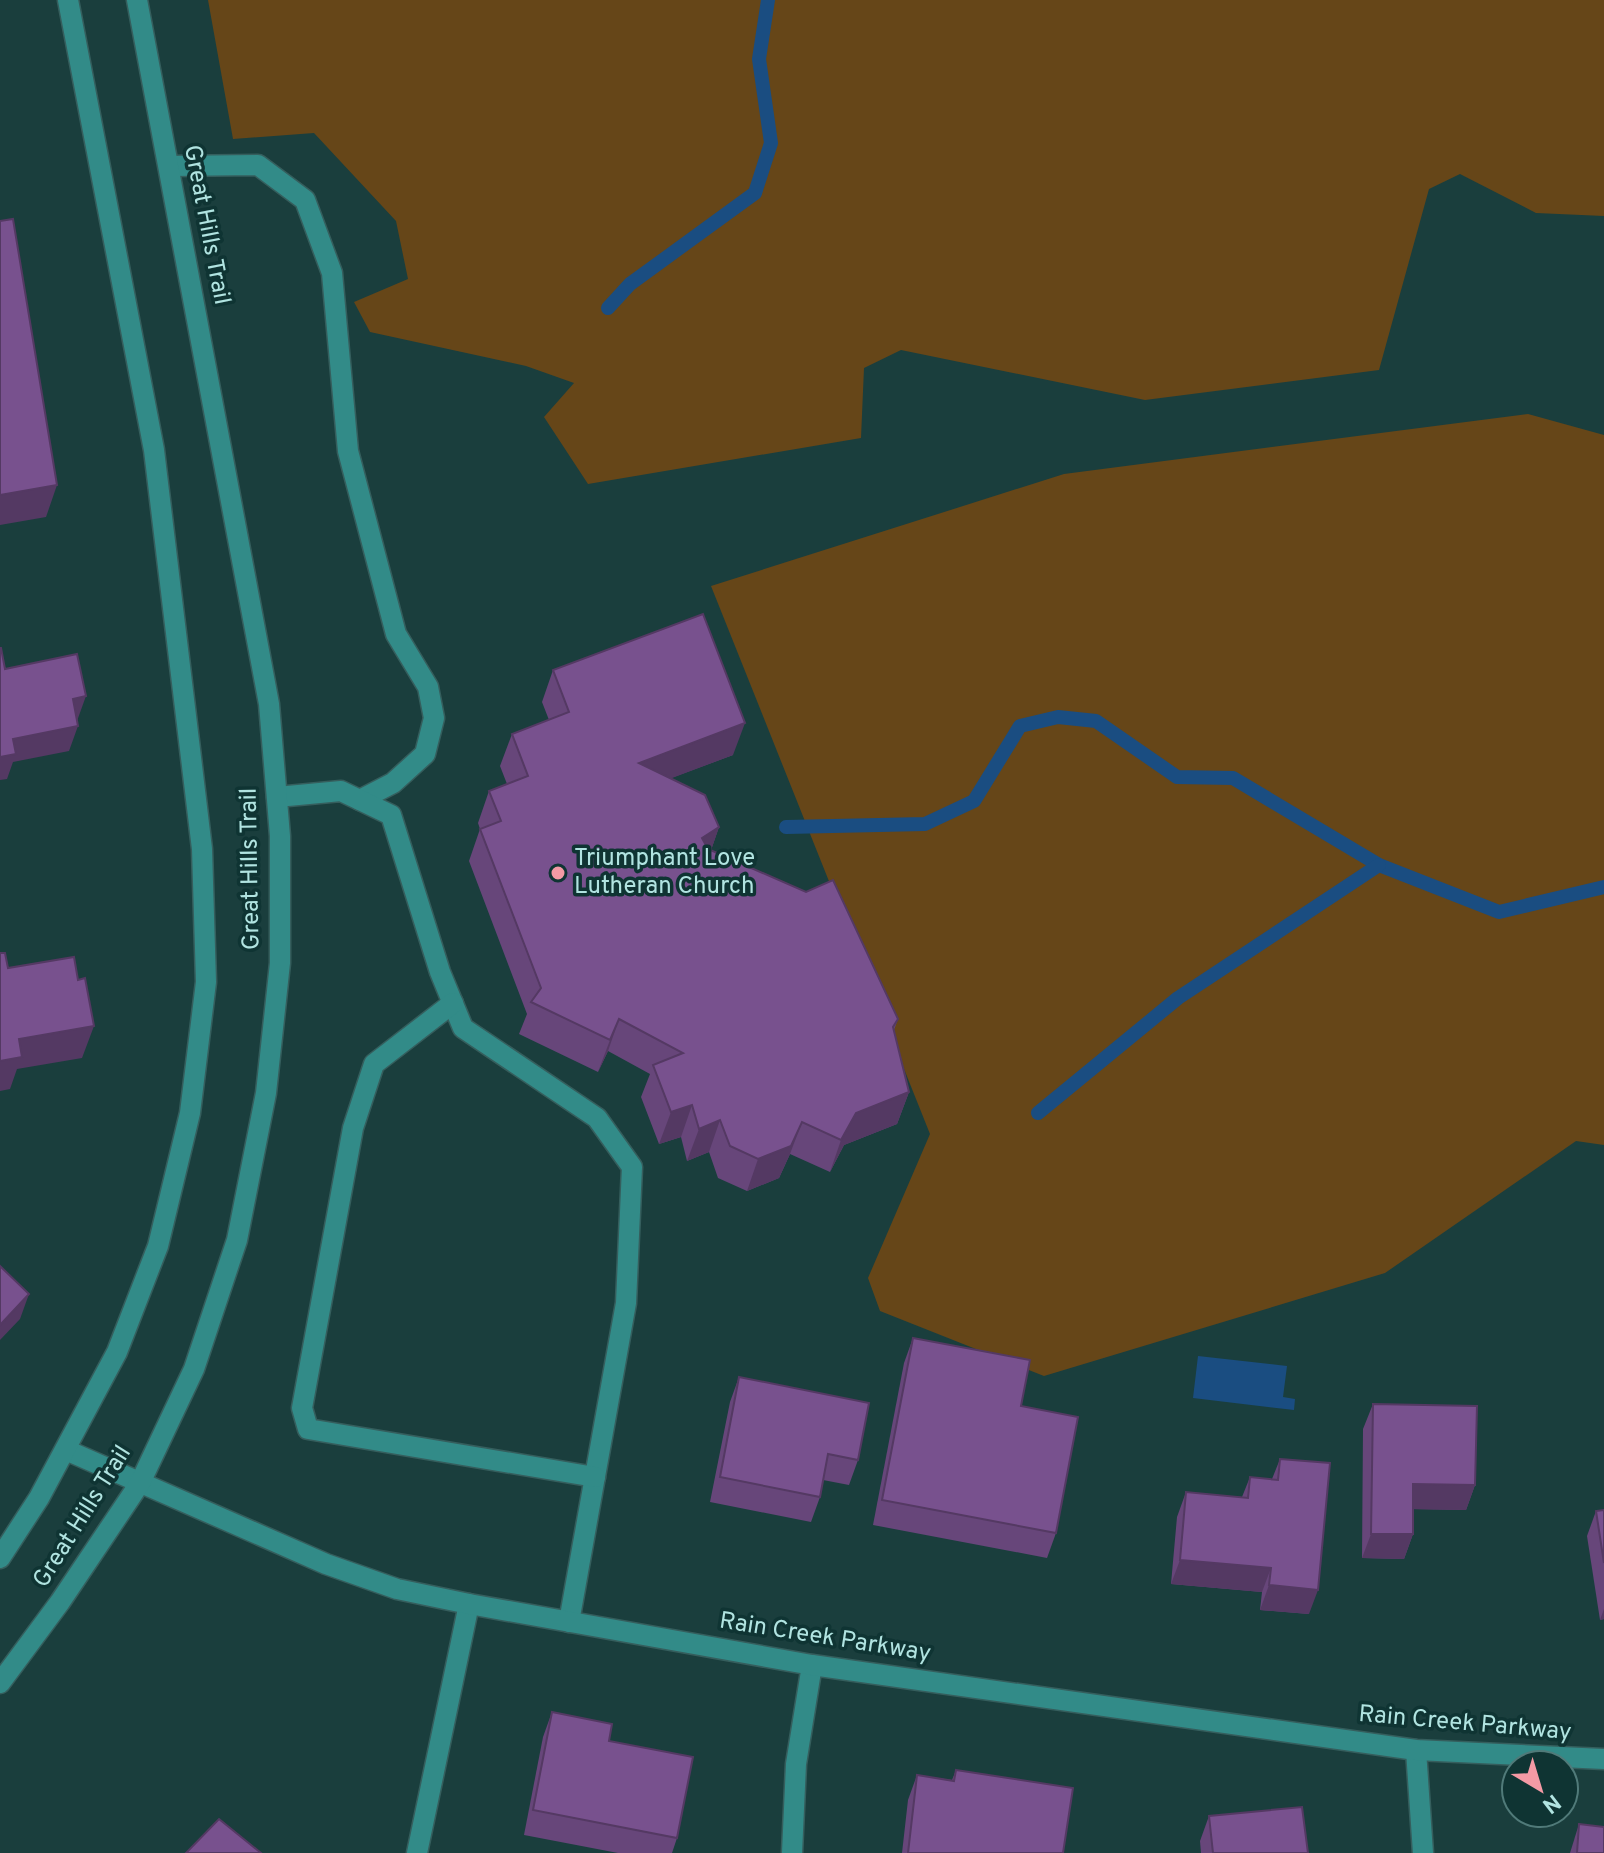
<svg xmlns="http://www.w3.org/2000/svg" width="1604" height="1853" font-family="Overpass,sans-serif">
<rect width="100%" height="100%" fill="#1a3e3d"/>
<!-- green -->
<g fill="#664618">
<polygon points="208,0 1604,0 1604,216 1536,213 1460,174 1429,189 1379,370 1145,400 901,350 864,368 861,438 588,484 544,417 574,383 526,366 370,332 354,302 408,279 396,221 314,133 233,139"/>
<polygon points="1528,414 1604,435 1604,1145 1576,1141 1385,1273 1044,1376 880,1311 868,1278 930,1134 711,586 1064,474"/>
</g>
<!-- water -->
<polygon fill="#1a4d81" points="1198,1356 1287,1366 1283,1397 1295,1399 1294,1410 1193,1398"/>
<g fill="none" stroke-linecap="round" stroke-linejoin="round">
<!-- stream -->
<g stroke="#1a4d81" stroke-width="14">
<polyline points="608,308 630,284 755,193 771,143 759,59 768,0"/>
<polyline points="786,827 925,824 974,801 1020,726 1058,717 1096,721 1177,777 1233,778 1379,865 1499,912 1604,887"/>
<polyline points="1038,1113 1178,998 1379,865"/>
</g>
<!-- service casing -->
<g stroke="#355e5d" stroke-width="23">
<g id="service">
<polyline points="169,166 258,165 305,200 332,273 348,451 396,634 428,687 434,718 425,754 393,783 360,800"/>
<polyline points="277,797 341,791 391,815 440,972 463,1028 597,1118 632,1167 626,1303 569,1622"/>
<polyline points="453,1003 374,1064 353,1128 302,1408 308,1429 595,1477"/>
<polyline points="417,1853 469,1604"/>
</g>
</g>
<!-- minor casing -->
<g stroke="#355e5d" stroke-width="23">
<g id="minor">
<polyline points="1416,1750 1423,1853"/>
<polyline points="792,1853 796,1764 812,1665"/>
</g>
</g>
<!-- tertiary casing -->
<g stroke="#355e5d" stroke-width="23">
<g id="tertiary">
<polyline points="66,1450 326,1564 397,1589 469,1604 812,1665 1416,1750 1604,1759"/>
<polyline points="0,1558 39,1498 117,1352 158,1246 190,1113 206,982 202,849 154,450 68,0"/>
<polyline points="0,1683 60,1602 140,1483 194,1369 237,1240 266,1093 280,963 280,836 269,704 137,0"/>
</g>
</g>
<!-- service -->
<use href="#service" stroke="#328b88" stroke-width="20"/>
<!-- minor -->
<use href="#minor" stroke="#328b88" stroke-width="20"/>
<!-- tertiary -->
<use href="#tertiary" stroke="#328b88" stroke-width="20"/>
</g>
<!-- wall -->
<g fill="#67467a">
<polygon points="553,670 733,755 671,778 719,827 711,850 898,1019 894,1030 909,1092 897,1124 844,1145 830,1172 790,1154 779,1178 747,1191 718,1178 709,1152 687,1161 681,1137 659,1144 641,1097 650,1074 608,1051 598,1072 519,1034 527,1014 469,861 480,829 478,823 489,791 507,784 500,766 512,734 549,720 542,702"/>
<polygon points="913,1338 1056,1533 1047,1558 873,1525 904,1363"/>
<polygon points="739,1377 858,1460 849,1485 823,1480 820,1497 811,1522 710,1502 730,1402"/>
<polygon points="1373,1404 1475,1485 1466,1510 1413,1509 1413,1534 1404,1559 1362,1558 1363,1429"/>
<polygon points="1280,1459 1309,1614 1260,1610 1262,1592 1171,1584 1177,1517 1186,1492 1242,1497 1250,1477 1272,1479"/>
<polygon points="1604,1510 1604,1619 1600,1620 1587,1536 1596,1511"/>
<polygon points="552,1712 609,1741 677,1838 672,1853 618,1853 524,1835 543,1737"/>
<polygon points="956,1770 1063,1853 902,1853 908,1800 917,1775 952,1780"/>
<polygon points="1209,1816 1308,1853 1201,1853 1200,1841"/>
<polygon points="1579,1824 1604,1853 1570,1853"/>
</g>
<!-- shaded-wall -->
<g fill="#543963">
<polygon points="57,485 46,517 0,525 0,495"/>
<polygon points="86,696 77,721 73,699"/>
<polygon points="745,723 733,755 627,795 639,763"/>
<polygon points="78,726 69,751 13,762 7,779 0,780 0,757 13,739"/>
<polygon points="719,827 708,859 702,838"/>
<polygon points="619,1019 608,1051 598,1072 610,1040"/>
<polygon points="94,1026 82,1058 17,1069 10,1089 0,1091 0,1061 19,1039"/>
<polygon points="909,1092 897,1124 844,1145 830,1172 841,1140 856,1113"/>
<polygon points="692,1105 681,1137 659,1144 671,1112"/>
<polygon points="720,1120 709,1152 687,1161 699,1129"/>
<polygon points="802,1122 790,1154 779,1178 747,1191 758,1159"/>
<polygon points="29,1294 20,1319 0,1340 0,1325"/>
<polygon points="1413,1484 1475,1485 1466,1510 1404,1509"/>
<polygon points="1371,1534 1413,1534 1404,1559 1362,1558"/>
<polygon points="1180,1560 1271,1568 1262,1592 1171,1584"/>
<polygon points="1269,1585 1318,1590 1309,1614 1260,1610"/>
<polygon points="1604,1609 1604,1619 1600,1620"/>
</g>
<!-- building -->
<g fill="#78518e" stroke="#543963" stroke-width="2">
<polygon points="13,219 57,485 0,495 0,221"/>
<polygon points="703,614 745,723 639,763 705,795 719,827 702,838 708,849 806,892 833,880 898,1019 893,1027 909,1092 856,1113 841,1140 802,1122 791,1146 758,1159 730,1146 720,1120 699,1129 692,1105 671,1112 653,1065 683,1053 619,1019 610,1040 531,1002 541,988 480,829 501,821 489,791 528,776 512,734 569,712 553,670"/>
<polygon points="0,648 1,648 5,669 77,654 86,696 73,699 78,726 13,739 16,754 0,757"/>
<polygon points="0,953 5,953 8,968 74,957 78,980 85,978 94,1026 19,1039 22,1057 0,1061"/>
<polygon points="0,1266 29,1294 0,1325"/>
<polygon points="913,1338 1030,1360 1021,1406 1078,1417 1056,1533 882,1500"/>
<polygon points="739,1377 869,1403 858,1460 828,1454 820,1497 720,1477"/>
<polygon points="1373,1404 1477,1406 1475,1485 1413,1484 1413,1534 1371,1534"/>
<polygon points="1280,1459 1330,1463 1318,1590 1269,1585 1271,1568 1180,1560 1186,1492 1248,1498 1250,1477 1278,1480"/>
<polygon points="1604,1510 1604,1563 1596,1511"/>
<polygon points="552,1712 612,1724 609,1741 693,1757 677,1838 533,1810"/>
<polygon points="956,1770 1073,1788 1063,1853 908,1853 917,1775 954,1781"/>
<polygon points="1302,1807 1308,1853 1213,1853 1209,1816"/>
<polygon points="219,1819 261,1853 186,1853"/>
<polygon points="1579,1824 1604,1827 1604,1853 1577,1853"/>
</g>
<!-- markers -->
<circle fill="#f49aa5" stroke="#0f3433" stroke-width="3" cx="558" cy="873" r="8"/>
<g text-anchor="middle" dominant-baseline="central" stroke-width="7" stroke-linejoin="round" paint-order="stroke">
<!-- street labels -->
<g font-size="24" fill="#b1e4e1" stroke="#0f3433">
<text transform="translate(206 225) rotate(79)">Great Hills Trail</text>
<text transform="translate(251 869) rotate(-91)">Great Hills Trail</text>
<text transform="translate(83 1517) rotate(-58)">Great Hills Trail</text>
<text transform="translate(825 1638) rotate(9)">Rain Creek Parkway</text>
<text transform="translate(1465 1724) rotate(5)">Rain Creek Parkway</text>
</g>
<!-- poi labels -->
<g font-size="24" fill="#b1e4e1" stroke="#0f3433" text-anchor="start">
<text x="574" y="859">Triumphant Love<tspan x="574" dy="28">Lutheran Church</tspan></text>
</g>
</g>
<!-- north arrow -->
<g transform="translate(1540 1789) rotate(142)"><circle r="38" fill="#0f3433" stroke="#507a79" stroke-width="2"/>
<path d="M0-6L14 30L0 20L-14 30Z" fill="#f49aa5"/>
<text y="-12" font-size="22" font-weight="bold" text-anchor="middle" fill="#b1e4e1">N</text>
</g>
</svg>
